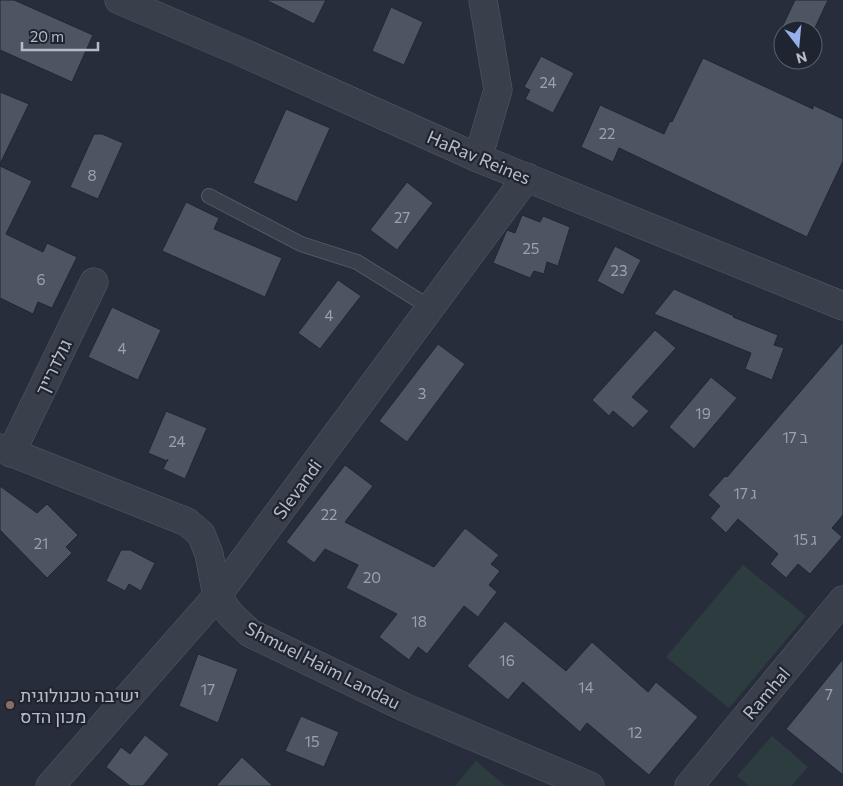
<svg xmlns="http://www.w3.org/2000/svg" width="843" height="786" font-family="Commissioner,Heebo,sans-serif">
<rect width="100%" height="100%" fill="#272d3a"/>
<!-- green -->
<g fill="#2d3d3f">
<polygon points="743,565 806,616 729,708 666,657"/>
<polygon points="772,736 808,767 791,786 749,786 737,776"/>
<polygon points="476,761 506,786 455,786"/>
</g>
<!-- building -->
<g fill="#4d5563" stroke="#212732">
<polygon points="0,0 14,0 93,35 72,82 0,50"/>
<polygon points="266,0 326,0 314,24"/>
<polygon points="795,0 828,0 813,32 813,30 783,30 783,45 775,42"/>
<polygon points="391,7 423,22 404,65 372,51"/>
<polygon points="541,56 574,73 553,113 525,99 530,90 524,87"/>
<polygon points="703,58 813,109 813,105 843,119 843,161 807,237 619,148 613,162 581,147 600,105 664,134 670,121 672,122"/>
<polygon points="0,92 29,104 0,164"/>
<polygon points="286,109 330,128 297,202 253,183"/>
<polygon points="94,134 102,134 123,143 98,199 70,187"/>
<polygon points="0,166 32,181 6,234 43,252 47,243 77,257 52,308 38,302 33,314 0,298"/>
<polygon points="407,182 433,203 397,250 370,230"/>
<polygon points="186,202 219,218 214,229 282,258 265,297 162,251"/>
<polygon points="522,215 540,222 543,216 570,227 558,266 547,262 544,274 534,271 530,278 493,263 506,232 507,230 515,233"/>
<polygon points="615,246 641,260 623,295 597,281"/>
<polygon points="338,280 361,296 320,349 298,333"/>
<polygon points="674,289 734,316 733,317 778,335 774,345 784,348 772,380 745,369 751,353 654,314"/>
<polygon points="112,307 161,330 138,380 88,357"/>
<polygon points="655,330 676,348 632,397 649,411 633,428 613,411 609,416 592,400"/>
<polygon points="843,342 843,515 832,528 842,537 810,574 798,564 786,578 770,564 778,554 738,519 726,533 710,518 720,506 708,495 725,476 727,477"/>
<polygon points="438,344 465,364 407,442 379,421"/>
<polygon points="711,377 737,398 694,449 669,427"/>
<polygon points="166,411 207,428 185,479 163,469 168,459 167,461 148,453"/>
<polygon points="345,465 373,486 345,522 434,567 465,528 499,555 491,564 500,571 489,585 497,592 478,617 464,606 427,654 418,647 409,660 379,637 397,614 346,588 358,565 325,549 314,563 286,542"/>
<polygon points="0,486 37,513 47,504 78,535 66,547 72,553 47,578 0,530"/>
<polygon points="121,550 130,550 155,563 141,591 129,584 125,591 106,581"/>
<polygon points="505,621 566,671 592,642 648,692 656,682 698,717 649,775 587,723 580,732 523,682 508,700 467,666"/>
<polygon points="198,654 238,669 218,723 179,706"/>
<polygon points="843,659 843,775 786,729"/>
<polygon points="301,716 339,732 324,767 285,751"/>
<polygon points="145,735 169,754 143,786 130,786 106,767 121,747 130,754"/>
<polygon points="242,757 273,786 216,786"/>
</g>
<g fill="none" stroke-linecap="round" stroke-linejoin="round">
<!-- service casing -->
<g stroke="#555b66" stroke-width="16">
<polyline id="service" points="209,196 301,244 357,262 431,308"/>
</g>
<!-- minor casing -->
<g stroke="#555b66" stroke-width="29">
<g id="minor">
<polyline points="119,0 239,51 478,158 843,306"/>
<polyline points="478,158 498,90 483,0"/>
<polyline points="0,448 187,522 201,534 209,554 217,596 231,615 250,633 404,707 590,786"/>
<polyline points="11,453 94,282"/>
<polyline points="50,786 217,596 527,177"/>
<polyline points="689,786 843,600"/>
</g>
</g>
<!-- service -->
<use href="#service" stroke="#3a404b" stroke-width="14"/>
<!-- minor -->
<use href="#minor" stroke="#3a404b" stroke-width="28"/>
</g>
<!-- markers -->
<circle fill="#8d6e63" stroke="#1f2530" stroke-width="2" cx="10" cy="705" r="5"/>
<g text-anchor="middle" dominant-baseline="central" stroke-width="4.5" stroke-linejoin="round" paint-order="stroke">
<!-- number labels -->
<g font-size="15" fill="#9ca2ad">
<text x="548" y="82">24</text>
<text x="607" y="133">22</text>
<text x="92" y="175">8</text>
<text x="402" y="217">27</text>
<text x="531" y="248">25</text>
<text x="619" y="270">23</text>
<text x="41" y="279">6</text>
<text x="329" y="315">4</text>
<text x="122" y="348">4</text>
<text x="422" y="393">3</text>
<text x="703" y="413">19</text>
<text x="795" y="437">17 ב</text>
<text x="177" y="441">24</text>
<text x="745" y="493">17 ג</text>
<text x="329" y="514">22</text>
<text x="805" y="539">15 ג</text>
<text x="41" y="543">21</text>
<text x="372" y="577">20</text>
<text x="419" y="621">18</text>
<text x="507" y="660">16</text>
<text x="586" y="687">14</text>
<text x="208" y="689">17</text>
<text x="829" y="694">7</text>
<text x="635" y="732">12</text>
<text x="312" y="741">15</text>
</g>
<!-- street labels -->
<g font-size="18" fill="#b6bbc6" stroke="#1f2530">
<text transform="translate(479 157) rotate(23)">HaRav Reines</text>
<text transform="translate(53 367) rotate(-64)">גולדרייך</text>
<text transform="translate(297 489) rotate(-54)">Slevandi</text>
<text transform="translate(323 665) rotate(27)">Shmuel Haim Landau</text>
<text transform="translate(766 693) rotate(-50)">Ramhal</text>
</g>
<!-- poi labels -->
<g font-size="18" fill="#b6bbc6" stroke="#1f2530" text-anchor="start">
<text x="20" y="695">ישיבה טכנולוגית<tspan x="20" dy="21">מכון הדס</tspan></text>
</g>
</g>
<!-- north arrow -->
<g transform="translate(798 45) rotate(164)"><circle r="24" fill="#1f2530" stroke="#5b616c"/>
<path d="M0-4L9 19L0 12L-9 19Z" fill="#97b0ea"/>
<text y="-8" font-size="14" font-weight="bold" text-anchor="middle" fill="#b6bbc6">N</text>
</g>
<!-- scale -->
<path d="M22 42v8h76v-8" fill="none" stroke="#b6bbc6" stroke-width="2.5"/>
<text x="30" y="42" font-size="15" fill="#b6bbc6" stroke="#1f2530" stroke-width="4" paint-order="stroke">20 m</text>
</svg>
